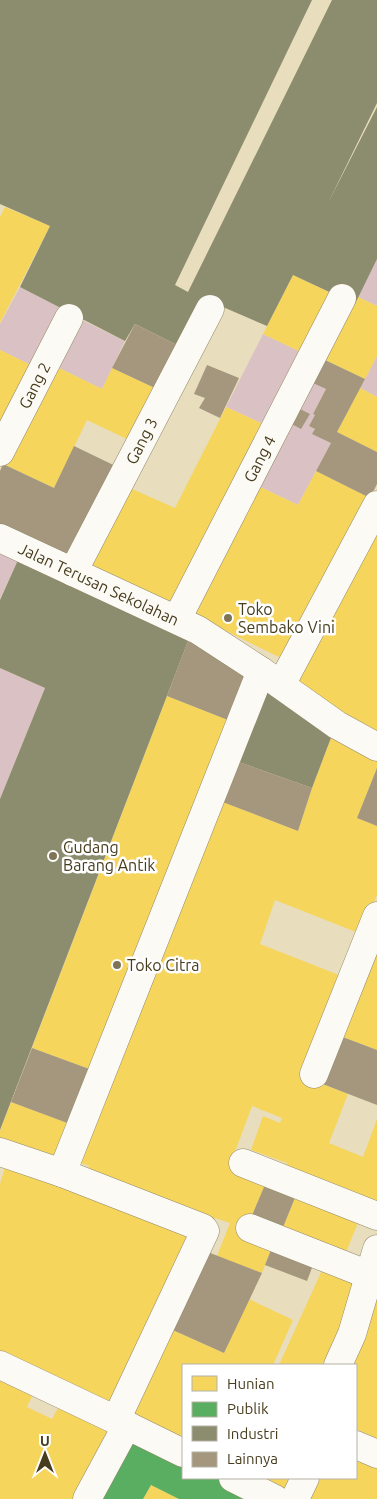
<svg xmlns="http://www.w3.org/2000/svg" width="377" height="1499" font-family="Ubuntu,sans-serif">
<rect width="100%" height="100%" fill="#e8ddbc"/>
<!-- green -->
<g fill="#dac2c4">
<polygon points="377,259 377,306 358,297"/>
<polygon points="20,287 65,310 35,367 0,350 0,324"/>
<polygon points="78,318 125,341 102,389 55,366"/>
<polygon points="263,334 303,353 263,424 226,407"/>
<polygon points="377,356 377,397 360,388"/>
<polygon points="313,382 326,389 313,414 315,415 309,426 315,429 331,443 298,505 254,484"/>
<polygon points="0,552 18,560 0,599"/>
<polygon points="0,668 45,688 0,799"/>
</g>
<!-- homes -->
<g fill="#f6d55c">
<polygon points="5,207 50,226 0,323 0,217"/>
<polygon points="293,275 337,296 303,353 263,334"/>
<polygon points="358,297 377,306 377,356 365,379 319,357 348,300 355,304"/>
<polygon points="0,350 35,367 0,430"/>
<polygon points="55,366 102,389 112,368 157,389 131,441 87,420 54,488 3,464"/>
<polygon points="360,388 377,397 377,452 337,432"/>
<polygon points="226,407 263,424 177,606 91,567 132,489 175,508"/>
<polygon points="316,471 370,498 283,659 188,612 254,484 298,505"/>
<polygon points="377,528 377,734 347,718 296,682"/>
<polygon points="167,696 233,722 92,1070 32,1048"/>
<polygon points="332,735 377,758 377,768 357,818 377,826 377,895 361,934 275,900 260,944 344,977 299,1075 348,1094 329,1143 363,1157 377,1119 377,1209 283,1173 287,1163 251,1150 263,1116 280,1123 282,1118 252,1106 233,1157 267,1180 250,1220 275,1240 262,1273 217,1256 230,1223 215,1218 213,1221 85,1174 89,1166 78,1162 220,801 298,831 312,788"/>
<polygon points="377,941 377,1050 340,1036"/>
<polygon points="11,1102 70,1124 55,1164 0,1145 0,1131"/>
<polygon points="5,1167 197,1235 114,1413 0,1358 0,1184"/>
<polygon points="297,1193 360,1218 342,1262 281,1232"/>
<polygon points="323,1268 363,1284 335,1365 279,1365"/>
<polygon points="377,1293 377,1439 356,1429 356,1365 345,1365"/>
<polygon points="249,1299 293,1320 273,1365 183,1365 183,1444 123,1416 166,1327 224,1353"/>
<polygon points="0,1373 35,1390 27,1407 52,1419 62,1401 119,1428 80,1499 0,1499"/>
<polygon points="360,1456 377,1464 377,1499 299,1499 309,1478 356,1478 356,1466"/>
<polygon points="252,1478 299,1478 290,1496"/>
<polygon points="151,1485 179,1499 143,1499"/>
</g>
<!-- public -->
<polygon fill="#5aae61" points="133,1432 183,1457 183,1478 224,1478 266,1499 179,1499 151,1485 143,1499 96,1499"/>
<!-- industry -->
<g fill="#8c8c6e">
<polygon points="0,0 312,0 175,285 188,292 332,0 377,0 377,103 328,203 377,107 377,259 355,304 293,275 267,326 209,301 185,349 135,324 125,341 20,287 50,226 0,204"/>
<polygon points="18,560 190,636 0,1130 0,799 45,688 0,668 0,600"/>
<polygon points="265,689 332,735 312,788 236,761"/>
</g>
<!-- building -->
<g fill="#a4977e">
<polygon points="135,324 185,349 157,389 112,368"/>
<polygon points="325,360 365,379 337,432 377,452 377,484 370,498 316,471 331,443 312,434 315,429 309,426 315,415 313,414 326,389 313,383"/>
<polygon points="207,365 239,378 220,418 199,408 205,398 194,394"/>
<polygon points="296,407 310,414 301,429 288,422"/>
<polygon points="74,446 130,473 85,564 0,525 0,471 3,464 54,488"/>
<polygon points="188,641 250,673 233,722 167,696"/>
<polygon points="236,761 312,788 298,831 220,801"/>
<polygon points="377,768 377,826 357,818"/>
<polygon points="340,1036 377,1050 377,1105 320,1083"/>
<polygon points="32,1048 92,1070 70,1124 11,1102"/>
<polygon points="267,1180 297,1193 281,1232 250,1220"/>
<polygon points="275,1240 316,1257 307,1281 265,1265"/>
<polygon points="200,1249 262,1273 224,1353 166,1327"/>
</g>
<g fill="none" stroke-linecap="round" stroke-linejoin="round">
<!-- minor casing -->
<g stroke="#938969" stroke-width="29">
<g id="minor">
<path id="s1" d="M0,452L69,318"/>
<path id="s2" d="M0,538L198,630L261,671L337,725L377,747"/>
<path id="s3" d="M73,572L210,309"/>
<path id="s4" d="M177,619L342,298"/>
<polyline points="281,685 377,505"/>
<polyline points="314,1074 377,916"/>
<polyline points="0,1152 62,1173 203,1228 205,1231 116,1420 0,1365"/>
<polyline points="243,1163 377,1216"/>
<polyline points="62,1173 261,671"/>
<polyline points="250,1228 369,1275"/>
<polyline points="338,1365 352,1334 377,1249"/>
<polyline points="116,1420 183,1453"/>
<polyline points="356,1445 377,1454"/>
<polyline points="233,1478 275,1499"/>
<polyline points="87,1499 127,1425"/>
<polyline points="295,1499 305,1478"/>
</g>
</g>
<!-- minor -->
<use href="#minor" stroke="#fcfaf5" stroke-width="28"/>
</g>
<!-- markers -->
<g fill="#7f7455" stroke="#fff" stroke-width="2">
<circle cx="228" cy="618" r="5"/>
<circle cx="53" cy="856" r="5"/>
<circle cx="117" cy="965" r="5"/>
</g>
<g text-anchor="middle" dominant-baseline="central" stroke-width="5" stroke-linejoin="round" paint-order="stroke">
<!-- street labels -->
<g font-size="16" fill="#473c1d" stroke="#fff">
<text stroke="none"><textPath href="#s1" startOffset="75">Gang 2</textPath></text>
<text stroke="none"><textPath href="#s3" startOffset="148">Gang 3</textPath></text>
<text stroke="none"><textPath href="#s4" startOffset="180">Gang 4</textPath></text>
<text stroke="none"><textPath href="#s2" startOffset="109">Jalan Terusan Sekolahan</textPath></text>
</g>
<!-- poi labels -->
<g font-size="16" fill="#473c1d" stroke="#fff" text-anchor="start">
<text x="238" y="609">Toko<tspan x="238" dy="18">Sembako Vini</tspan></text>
<text x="63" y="847">Gudang<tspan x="63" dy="18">Barang Antik</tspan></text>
<text x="127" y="965">Toko Citra</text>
</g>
</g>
<!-- legend -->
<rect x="182" y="1364" width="175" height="115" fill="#ffffff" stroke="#b5b1a5"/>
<rect x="192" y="1376" width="25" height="15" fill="#f6d55c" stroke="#b5b1a5"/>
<text x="227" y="1389" font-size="15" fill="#473c1d">Hunian</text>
<rect x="192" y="1402" width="25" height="15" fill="#5aae61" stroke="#b5b1a5"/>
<text x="227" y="1414" font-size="15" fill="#473c1d">Publik</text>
<rect x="192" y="1426" width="25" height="15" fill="#8c8c6e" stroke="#b5b1a5"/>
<text x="227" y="1439" font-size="15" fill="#473c1d">Industri</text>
<rect x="192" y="1452" width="25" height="15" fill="#a4977e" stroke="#b5b1a5"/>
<text x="227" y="1464" font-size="15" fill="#473c1d">Lainnya</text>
<!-- north arrow -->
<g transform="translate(45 1454)" stroke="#ffffff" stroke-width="4" paint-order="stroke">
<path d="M0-4L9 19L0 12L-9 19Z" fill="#473c1d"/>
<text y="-8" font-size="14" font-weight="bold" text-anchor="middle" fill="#473c1d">U</text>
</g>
</svg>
